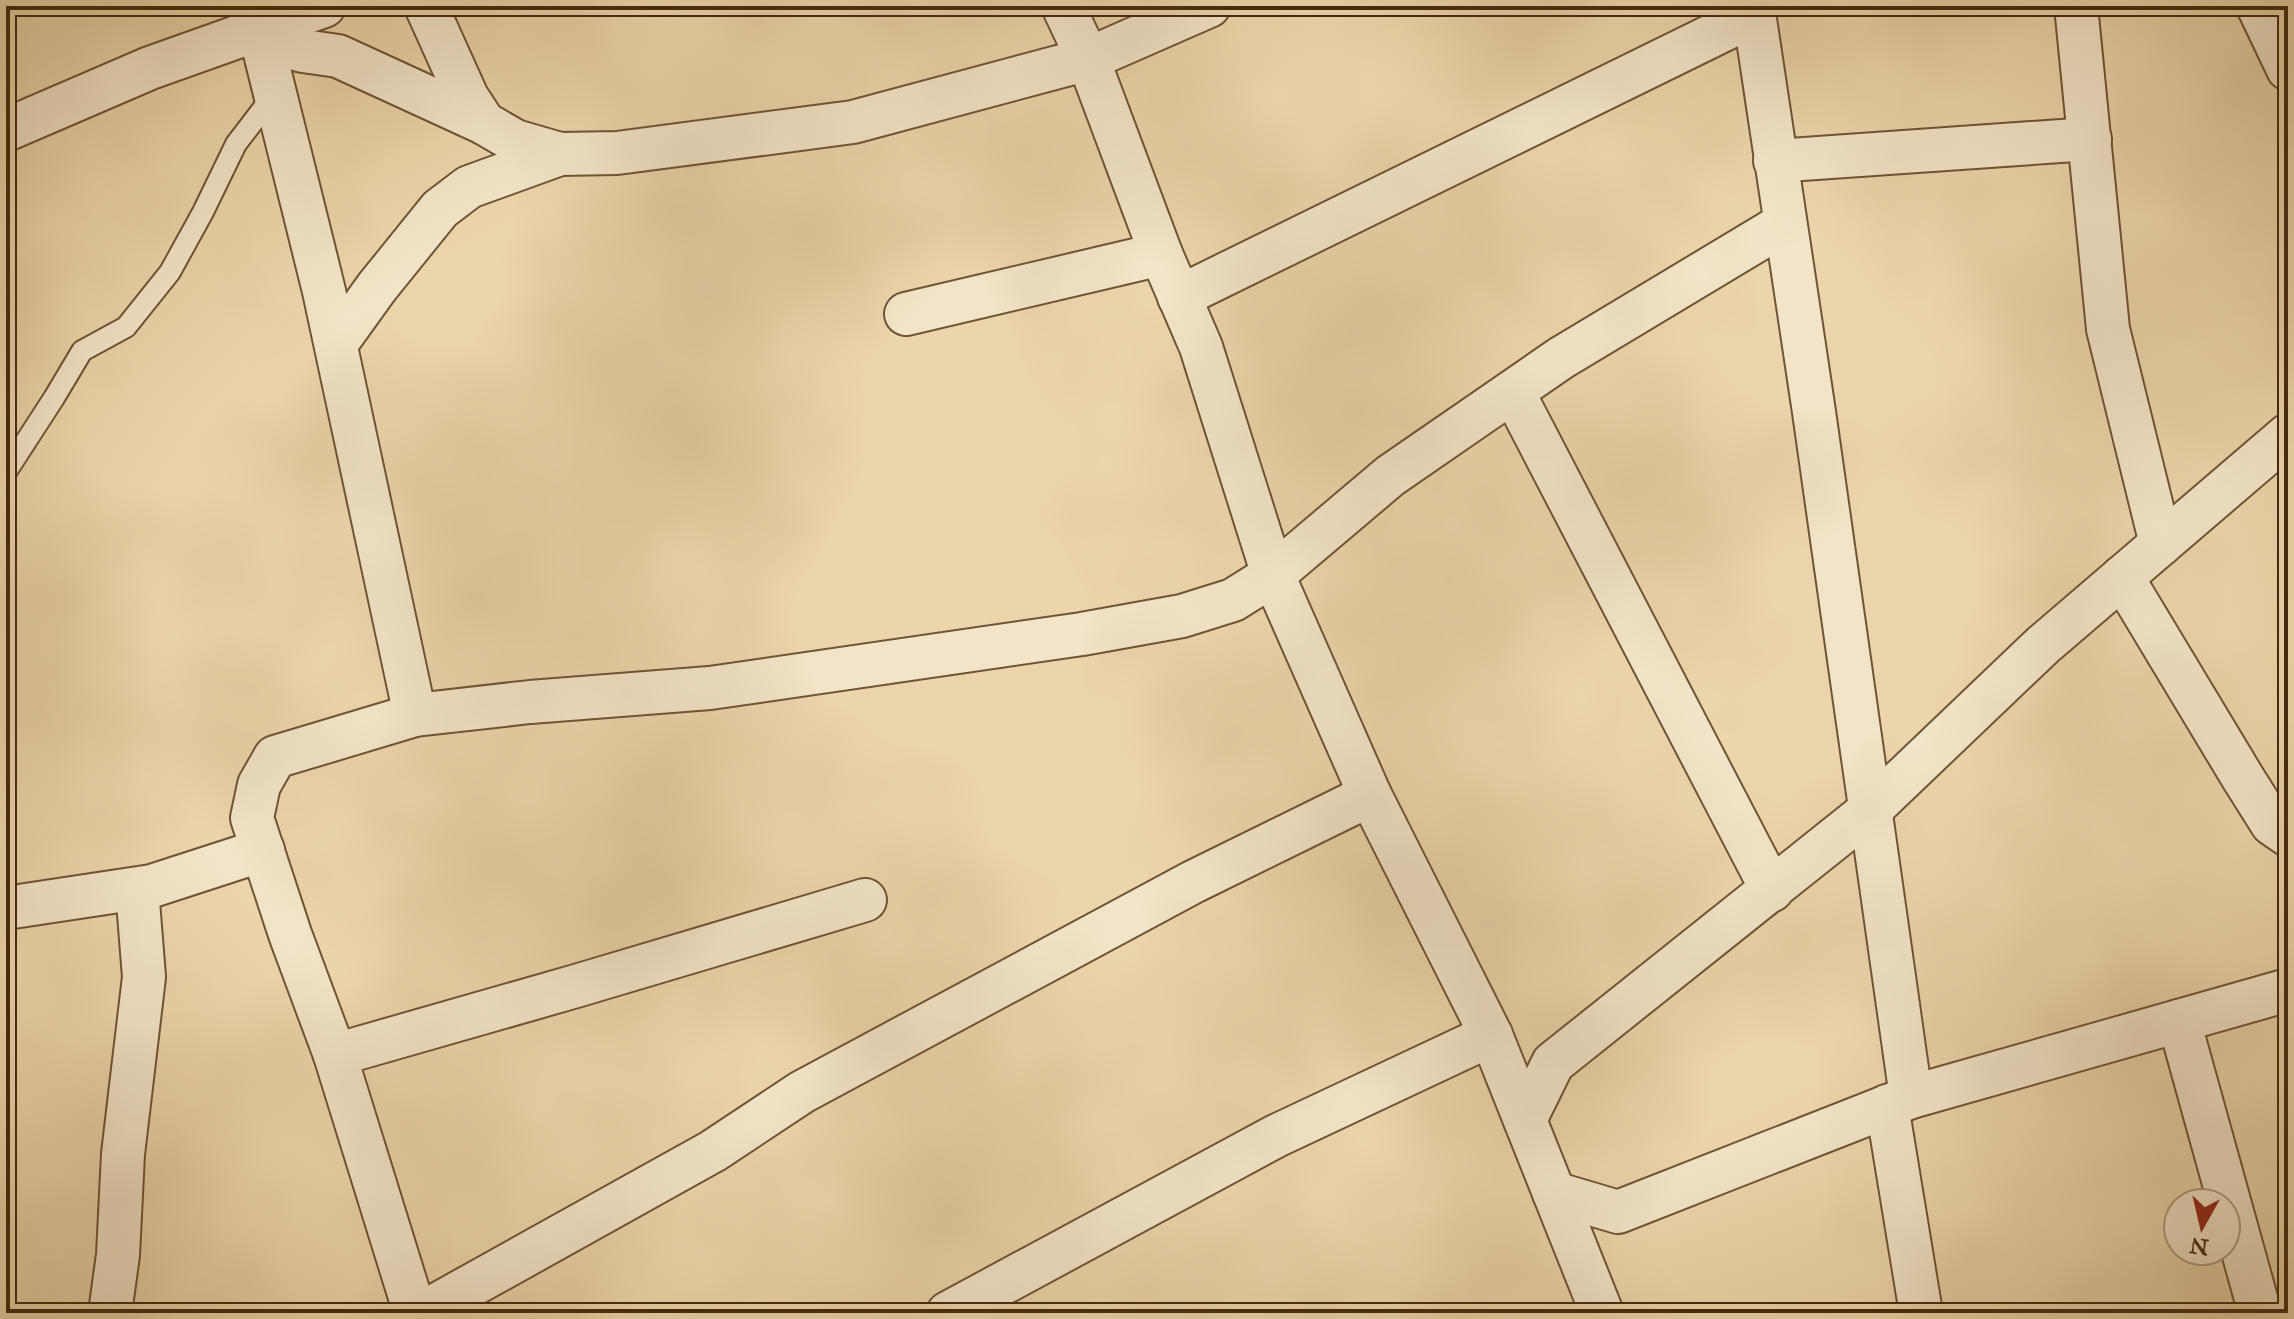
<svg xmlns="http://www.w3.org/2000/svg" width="2294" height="1319" font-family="'IM FELL Great Primer',serif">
<rect width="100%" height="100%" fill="#ebd5ab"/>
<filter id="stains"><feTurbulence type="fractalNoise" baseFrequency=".0025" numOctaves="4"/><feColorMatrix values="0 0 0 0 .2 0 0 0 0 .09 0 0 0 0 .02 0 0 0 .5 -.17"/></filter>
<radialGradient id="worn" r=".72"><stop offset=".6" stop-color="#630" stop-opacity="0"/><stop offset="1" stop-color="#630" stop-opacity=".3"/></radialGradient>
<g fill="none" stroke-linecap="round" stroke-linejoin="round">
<!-- lane casing -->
<g stroke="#6e5537" stroke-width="24">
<polyline id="lane" points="6,472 54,398 82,351 126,327 170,272 203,212 236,144 275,93"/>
</g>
<!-- street casing -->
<g stroke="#6e5537" stroke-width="46">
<g id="street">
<polyline points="426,6 467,97 484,123 515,141 560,154 617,153 853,122 1088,59 1209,6"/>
<polyline points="1063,6 1088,59 1161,254 1201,347 1273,575 1370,795 1491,1035 1602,1313"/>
<polyline points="1753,6 1814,412 1911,1097"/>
<polyline points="2076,6 2108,329 2161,544"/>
<polyline points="2258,6 2288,69"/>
<polyline points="259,29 324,291 415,715"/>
<polyline points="262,40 303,51 338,56 484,123"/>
<polyline points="6,130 150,68 324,6"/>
<polyline points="1775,161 2090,139"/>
<polyline points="1179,297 1754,15"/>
<polyline points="906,314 1161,254"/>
<polyline points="336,344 377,287 440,209 469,187 560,154"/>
<polyline points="1513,392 1772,890"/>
<polyline points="2122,577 2243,778 2272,824 2288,835"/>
<polyline points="6,908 152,886 263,850"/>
<polyline points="2179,1021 2260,1313"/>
<polyline points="335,1055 576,986 865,900"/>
<polyline points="1887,1106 1921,1313"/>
<polyline points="1525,1120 1553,1063 1869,811 2043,645 2288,435"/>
<polyline points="1554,1193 1618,1212 1911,1097 2288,990"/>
<polyline points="110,1313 118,1255 123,1154 144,977 137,889"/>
<polyline points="415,1313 335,1055 290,934 252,818 259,785 275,757 415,715 530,702 710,688 1082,634 1182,616 1233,600 1273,575 1390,476 1561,358 1784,224"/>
<polyline points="422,1313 713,1151 802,1092 1193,882 1370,795"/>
<polyline points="948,1313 1276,1136 1491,1035"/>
</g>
</g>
<!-- lane -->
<use href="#lane" stroke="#f2e4c8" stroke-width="20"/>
<!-- street -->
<use href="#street" stroke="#f2e4c8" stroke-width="42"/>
</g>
<!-- margin -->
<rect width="2294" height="1319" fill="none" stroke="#ebd5ab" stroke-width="32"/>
<rect x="8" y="8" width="2278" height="1303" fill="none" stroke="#442a10" stroke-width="4"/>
<rect x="16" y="16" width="2262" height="1287" fill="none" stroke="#442a10" stroke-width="2"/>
<!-- north arrow -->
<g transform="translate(2202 1227) rotate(188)"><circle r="38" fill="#f2e4c8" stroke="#ac9a7e" stroke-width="2"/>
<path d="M0-6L14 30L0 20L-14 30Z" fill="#8f2418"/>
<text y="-12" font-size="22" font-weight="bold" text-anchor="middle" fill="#442a10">N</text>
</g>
<rect width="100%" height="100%" filter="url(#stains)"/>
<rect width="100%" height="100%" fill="url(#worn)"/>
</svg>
